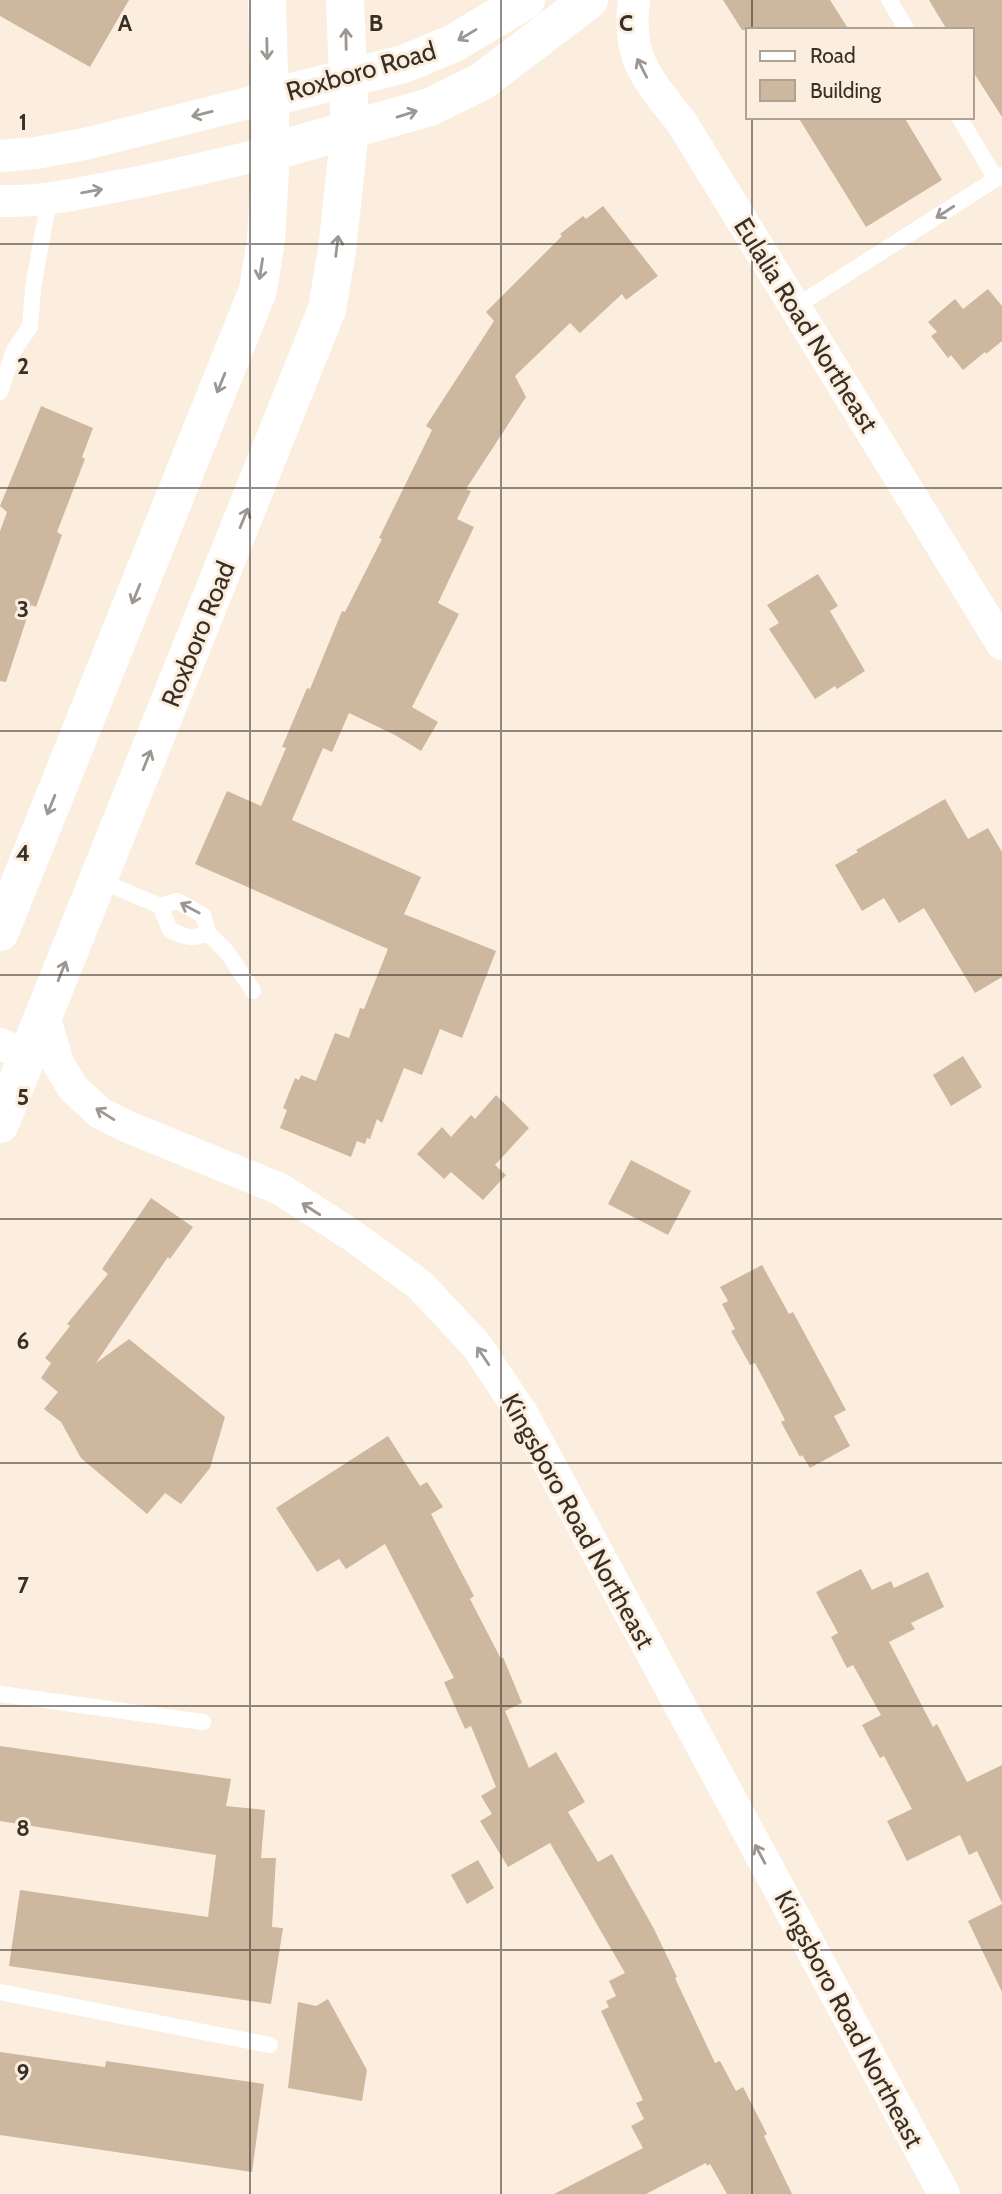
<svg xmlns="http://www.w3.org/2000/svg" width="1002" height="2194" font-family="Cabin,sans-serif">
<rect width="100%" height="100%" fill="#fceedf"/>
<!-- building -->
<g fill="#cdb79f">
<polygon points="0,0 129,0 90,67 0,16"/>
<polygon points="723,0 830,0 849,30 742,30"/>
<polygon points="929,0 1002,0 1002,117 972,70 972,30 947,30"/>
<polygon points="798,117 904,117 942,180 866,227"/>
<polygon points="603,206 658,276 626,300 622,294 580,333 570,323 515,376 526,397 466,489 471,491 457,519 474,527 438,603 459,614 412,707 438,722 421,751 395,735 349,713 332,752 323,748 292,820 421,877 404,914 496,951 462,1038 440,1029 422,1075 404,1068 382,1123 377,1119 370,1139 367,1138 365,1144 357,1141 351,1157 280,1128 287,1110 283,1108 295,1078 299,1080 301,1075 316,1081 335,1033 349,1038 360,1008 364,1009 388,949 195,864 227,791 261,806 286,748 282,747 307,688 310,689 342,611 345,612 382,539 379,538 432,430 426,426 494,321 486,312 562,236 560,234 583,216 586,219"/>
<polygon points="988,289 1002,306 1002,341 986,354 985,352 963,370 951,355 948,358 931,336 937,332 928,322 955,299 963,309"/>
<polygon points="41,406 93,428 82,457 85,459 57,532 62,535 36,607 31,605 6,682 0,681 0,531 7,512 0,506"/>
<polygon points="818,574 838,606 830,611 865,671 837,689 835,686 815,699 769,629 779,623 767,605"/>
<polygon points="945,799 968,839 988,828 1002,852 1002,977 975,993 924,908 899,923 884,898 862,911 835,865 858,852 856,850"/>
<polygon points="963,1056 982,1087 951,1106 933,1075"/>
<polygon points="496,1095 529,1128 495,1165 506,1175 483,1200 451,1172 444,1179 417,1154 442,1127 451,1137 471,1115 475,1119"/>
<polygon points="631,1160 691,1191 668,1235 608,1204"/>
<polygon points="151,1198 193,1227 170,1259 168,1257 96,1363 129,1339 225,1417 210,1468 181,1504 165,1493 147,1514 81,1458 61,1422 44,1409 58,1392 41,1378 51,1363 45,1358 70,1326 67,1324 108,1274 102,1269"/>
<polygon points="762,1265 789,1314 793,1312 846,1410 834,1416 850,1446 810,1468 802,1455 800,1457 781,1422 785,1420 755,1363 750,1365 731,1331 735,1329 722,1304 728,1301 720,1287"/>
<polygon points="388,1436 420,1486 427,1482 443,1507 431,1514 474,1596 470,1599 501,1659 503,1657 522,1703 505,1711 529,1768 556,1752 585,1802 568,1812 598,1862 612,1854 654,1929 677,1977 675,1978 715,2063 720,2061 736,2091 743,2087 767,2134 764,2136 792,2194 727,2194 710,2164 707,2166 706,2163 646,2194 554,2194 643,2148 631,2126 644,2119 636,2103 643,2100 601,2011 609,2007 606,2001 616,1996 609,1981 625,1973 550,1843 508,1867 480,1821 492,1814 481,1796 496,1787 471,1726 465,1729 444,1682 454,1678 385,1544 346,1569 339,1559 317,1572 276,1508"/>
<polygon points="861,1569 872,1590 891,1581 894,1588 928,1572 944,1607 911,1623 915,1629 889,1642 933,1727 937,1724 967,1782 1002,1765 1002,1903 977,1851 969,1855 960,1835 907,1861 887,1821 912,1809 884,1756 880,1758 862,1725 881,1715 853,1665 847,1668 831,1637 838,1633 816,1592"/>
<polygon points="0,1746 231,1779 226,1806 265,1810 261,1858 276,1858 272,1927 283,1928 271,2004 9,1966 20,1890 208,1917 216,1855 0,1821"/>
<polygon points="478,1860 494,1888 467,1904 451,1875"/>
<polygon points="1002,1904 1002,1992 968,1921"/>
<polygon points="328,1999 367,2070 362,2101 288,2088 298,2002 316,2006"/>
<polygon points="0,2052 105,2067 106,2061 264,2084 252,2172 0,2135"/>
</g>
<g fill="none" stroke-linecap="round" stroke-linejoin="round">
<!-- service -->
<g stroke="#fff" stroke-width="16">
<polyline points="889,0 907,30"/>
<polyline points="959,117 996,179"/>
<polyline points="795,307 1002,175"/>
<polyline points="0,392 14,350 30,327 33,288 49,199"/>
<polyline points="99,880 160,906 177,901 203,915 208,933 227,952 253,991"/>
<path d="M160,906L170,930C186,937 191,940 208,933"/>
<polyline points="0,1694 203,1722"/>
<polyline points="0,1992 270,2045"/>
</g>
<!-- minor -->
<g stroke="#fff" stroke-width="32">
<path d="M634,0C626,59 648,79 682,123L1002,644"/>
<polyline points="0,156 36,153 85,144 268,98"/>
<path d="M0,201C35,202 68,196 102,189C158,179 214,166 271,152"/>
<polyline points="44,1016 58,1063 73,1088 100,1113 126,1126 280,1189 353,1236 420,1285 477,1346 523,1415 944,2194"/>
<polyline points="0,1044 27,1056"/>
</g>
<!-- secondary -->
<g stroke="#fff" stroke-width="38">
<polyline points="268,98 404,64 454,43 526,0"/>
<polyline points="271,152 430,107 481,82 589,0"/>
<polyline points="0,932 258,290 266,240 271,152 267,0"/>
<polyline points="0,1124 327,309 337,250 350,131 345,0"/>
</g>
</g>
<!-- one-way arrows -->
<defs><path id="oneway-shaft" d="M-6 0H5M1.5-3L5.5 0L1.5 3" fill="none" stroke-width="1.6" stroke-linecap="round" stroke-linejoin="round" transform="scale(1.75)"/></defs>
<g stroke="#9c9792">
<use href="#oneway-shaft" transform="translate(467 35) rotate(149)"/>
<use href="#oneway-shaft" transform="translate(346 39) rotate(-91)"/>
<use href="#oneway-shaft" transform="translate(267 49) rotate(89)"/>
<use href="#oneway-shaft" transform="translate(642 68) rotate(-117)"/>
<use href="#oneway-shaft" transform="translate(202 114) rotate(166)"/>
<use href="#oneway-shaft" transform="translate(407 114) rotate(-17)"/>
<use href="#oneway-shaft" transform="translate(92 191) rotate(-10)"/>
<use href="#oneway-shaft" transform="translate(945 212) rotate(147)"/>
<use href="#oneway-shaft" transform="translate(337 246) rotate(-83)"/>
<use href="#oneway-shaft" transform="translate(261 269) rotate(99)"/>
<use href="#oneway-shaft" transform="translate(221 383) rotate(112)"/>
<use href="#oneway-shaft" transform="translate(244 518) rotate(-68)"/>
<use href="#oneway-shaft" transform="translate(136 594) rotate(112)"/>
<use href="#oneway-shaft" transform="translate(147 760) rotate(-68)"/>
<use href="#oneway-shaft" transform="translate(51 805) rotate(112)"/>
<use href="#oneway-shaft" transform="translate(190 908) rotate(-152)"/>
<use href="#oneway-shaft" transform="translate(62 971) rotate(-68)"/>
<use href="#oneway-shaft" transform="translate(105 1114) rotate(-148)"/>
<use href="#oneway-shaft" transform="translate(311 1209) rotate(-147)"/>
<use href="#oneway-shaft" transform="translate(483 1356) rotate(-124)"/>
<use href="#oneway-shaft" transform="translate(760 1854) rotate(-118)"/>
</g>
<!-- grid -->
<path fill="none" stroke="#382f26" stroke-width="2" stroke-opacity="0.55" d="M250,0V2194M501,0V2194M752,0V30M752,117V2194M0,244H1002M0,488H1002M0,731H1002M0,975H1002M0,1219H1002M0,1463H1002M0,1706H1002M0,1950H1002"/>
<g text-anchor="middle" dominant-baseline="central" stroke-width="6" stroke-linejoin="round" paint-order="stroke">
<!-- street labels -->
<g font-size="26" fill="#382f26" stroke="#fceedf">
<text transform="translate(361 71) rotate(-16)">Roxboro Road</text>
<text transform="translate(806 325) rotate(58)">Eulalia Road Northeast</text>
<text transform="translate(198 634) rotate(-68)">Roxboro Road</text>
<text transform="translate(578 1521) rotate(61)">Kingsboro Road Northeast</text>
<text transform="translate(849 2019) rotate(62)">Kingsboro Road Northeast</text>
</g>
</g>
<g font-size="23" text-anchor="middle" font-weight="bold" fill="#382f26" stroke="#fceedf" stroke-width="6" stroke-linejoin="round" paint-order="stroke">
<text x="125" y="31">A</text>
<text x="376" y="31">B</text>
<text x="626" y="31">C</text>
<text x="23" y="130">1</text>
<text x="23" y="374">2</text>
<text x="23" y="617">3</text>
<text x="23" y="861">4</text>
<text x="23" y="1105">5</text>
<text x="23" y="1349">6</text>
<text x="23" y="1593">7</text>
<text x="23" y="1836">8</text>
<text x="23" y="2080">9</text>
</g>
<!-- legend -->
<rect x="746" y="28" width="228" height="91" fill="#fceedf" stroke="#aea295" stroke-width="2"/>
<rect x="760" y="51" width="35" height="10" fill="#ffffff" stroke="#aea295" stroke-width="2"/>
<text x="810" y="63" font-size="21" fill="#382f26">Road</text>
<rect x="760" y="80" width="35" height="21" fill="#cdb79f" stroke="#aea295" stroke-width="2"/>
<text x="810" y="98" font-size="21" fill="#382f26">Building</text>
</svg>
